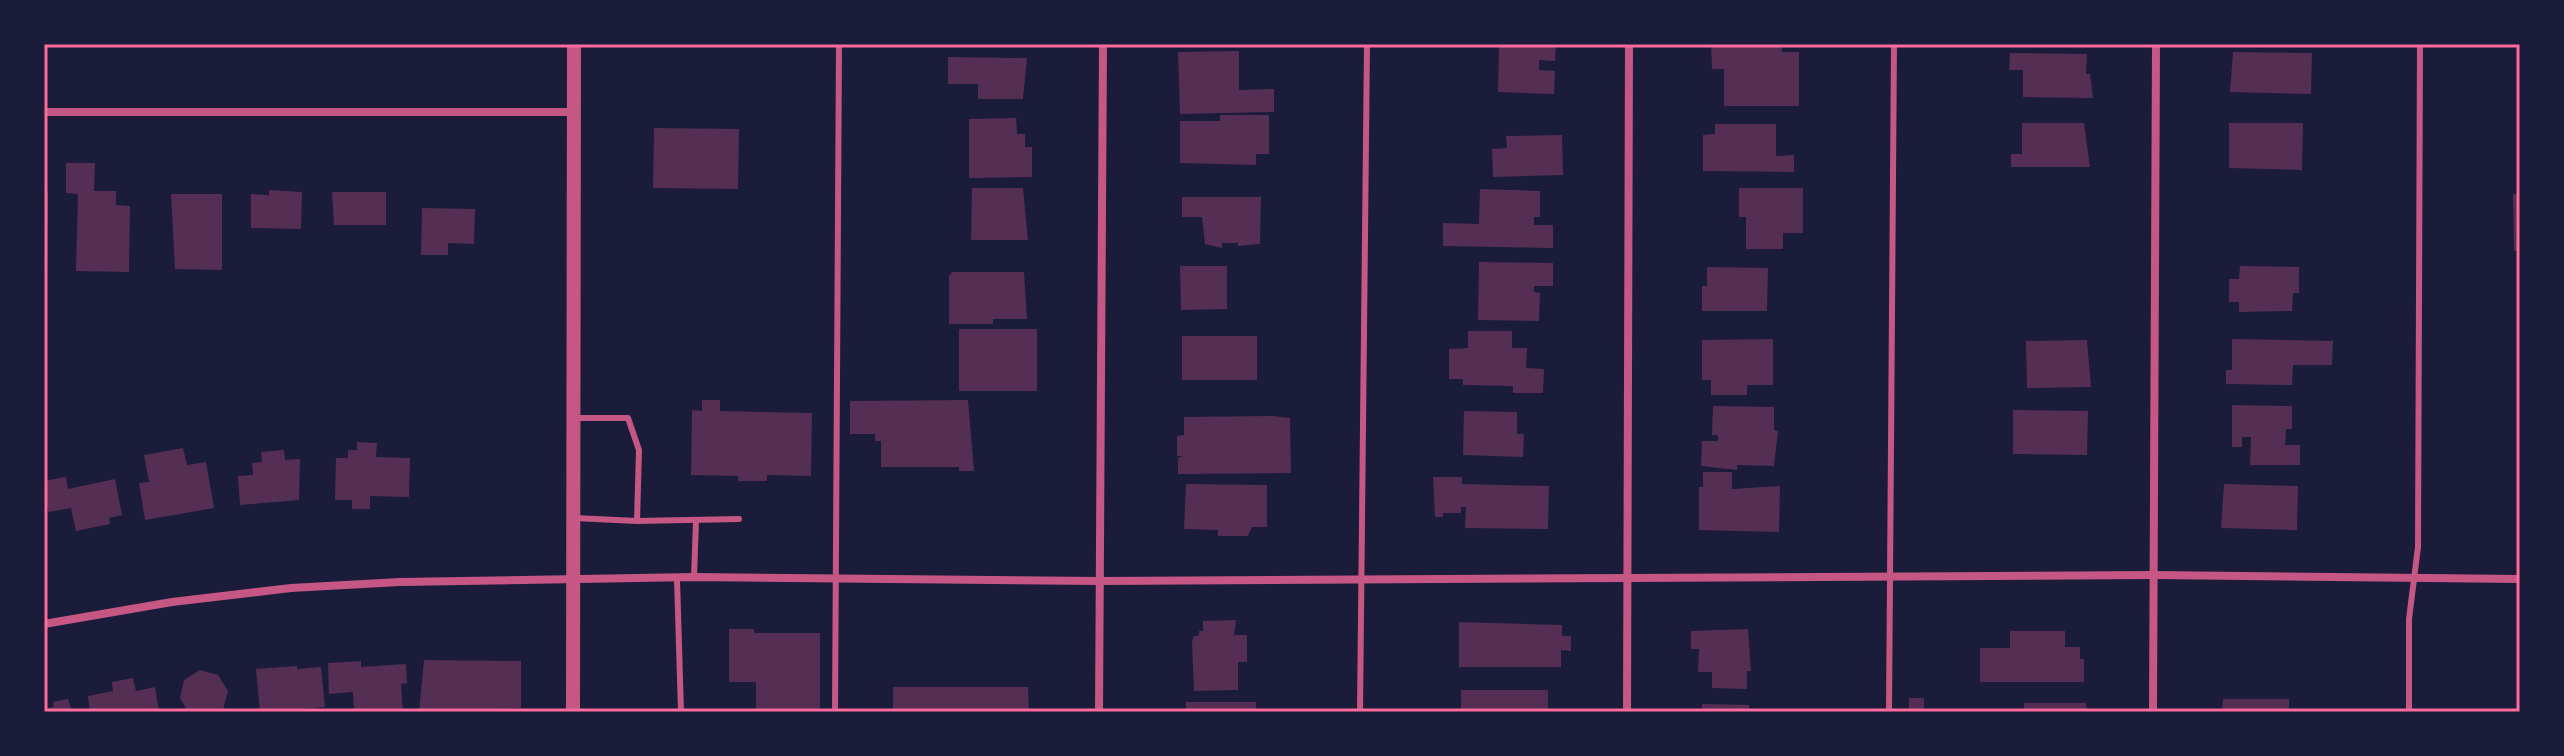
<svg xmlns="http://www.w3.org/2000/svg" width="2564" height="756" font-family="Cabin,sans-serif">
<rect width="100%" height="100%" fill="#1b1b3a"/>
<!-- building -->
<g fill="#542f53">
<polygon points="1499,44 1556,46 1555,61 1539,60 1539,70 1555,71 1554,94 1498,92"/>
<polygon points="1711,44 1782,44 1782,52 1799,52 1799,106 1724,106 1724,69 1712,69"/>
<polygon points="1239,51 1239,90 1274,89 1274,112 1180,114 1178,52"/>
<polygon points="2233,52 2312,53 2311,94 2230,92"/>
<polygon points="2010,53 2087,54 2086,74 2090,74 2093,98 2023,97 2023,70 2009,70"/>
<polygon points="948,57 1027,58 1023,99 978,99 978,84 948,84"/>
<polygon points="1220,115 1269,115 1269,154 1256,154 1256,165 1180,163 1180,121 1220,121"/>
<polygon points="1016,118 1017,134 1025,134 1025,147 1032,147 1032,177 969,178 969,119"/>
<polygon points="2022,123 2084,123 2090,167 2011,167 2011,154 2022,154"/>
<polygon points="2229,123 2303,123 2302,170 2229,168"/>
<polygon points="1715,124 1776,124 1776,156 1794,155 1794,172 1703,171 1703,135 1715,134"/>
<polygon points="654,128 739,129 738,189 653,188"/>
<polygon points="1562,135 1563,175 1493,177 1492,149 1507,148 1506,136"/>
<polygon points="66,163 95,163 94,191 116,191 116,205 130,206 129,272 76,271 78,194 66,193"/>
<polygon points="972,188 1023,188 1028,240 971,240"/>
<polygon points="1739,188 1803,188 1803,233 1783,233 1783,249 1746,249 1746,217 1739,217"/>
<polygon points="1480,189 1540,191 1540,217 1534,217 1534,225 1553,225 1553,248 1443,246 1443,223 1479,224"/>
<polygon points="269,190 302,192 301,229 251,228 251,194 269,195"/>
<polygon points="44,191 48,191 47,278 44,278"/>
<polygon points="332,192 386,192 386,225 334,225"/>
<polygon points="171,194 222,194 222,270 175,269"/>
<polygon points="2513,194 2520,194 2520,251 2514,251"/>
<polygon points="1182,197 1261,197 1260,244 1238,246 1238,243 1222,243 1222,248 1205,244 1202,217 1182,217"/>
<polygon points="422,208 475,209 474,244 448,243 448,255 421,255"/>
<polygon points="1479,262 1553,263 1553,286 1534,286 1534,292 1540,293 1539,321 1478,320"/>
<polygon points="1180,266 1227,266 1227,309 1181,310"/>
<polygon points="2240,266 2299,267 2299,293 2293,293 2292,311 2239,312 2239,302 2229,302 2229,279 2239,279"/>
<polygon points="1707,267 1768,268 1767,311 1702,311 1702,286 1707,286"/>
<polygon points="952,272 1024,272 1027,319 993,319 993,324 949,324 949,276"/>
<rect x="959" y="329" width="78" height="62"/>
<polygon points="1468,331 1512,331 1512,348 1527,348 1526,368 1544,369 1543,393 1513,393 1513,386 1463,385 1463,379 1449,379 1449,349 1468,348"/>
<rect x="1182" y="336" width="75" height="44"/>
<polygon points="1773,339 1773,385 1747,385 1747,395 1711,395 1711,380 1702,380 1702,340"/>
<polygon points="2232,339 2333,341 2332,365 2293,365 2292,385 2226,384 2226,370 2232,370"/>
<polygon points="2087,340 2091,387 2027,388 2026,341"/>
<polygon points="702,400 720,400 720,411 812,413 811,476 767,475 767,481 738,481 738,476 691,475 692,410 702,411"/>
<polygon points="968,400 974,471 959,471 959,467 881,467 881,441 875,441 875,434 850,434 850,401"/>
<polygon points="2232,405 2292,406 2292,429 2286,429 2285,445 2300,445 2300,465 2250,465 2251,437 2242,437 2242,447 2232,447"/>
<polygon points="1713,406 1774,407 1774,430 1778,431 1774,466 1737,465 1737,470 1701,466 1702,441 1718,441 1718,435 1712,435"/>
<polygon points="2013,410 2088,411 2087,455 2013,454"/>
<polygon points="1464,411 1517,412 1517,434 1524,434 1523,457 1463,455"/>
<polygon points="1273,416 1290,418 1291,473 1178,474 1178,458 1183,456 1177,456 1177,436 1184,435 1184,417"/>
<polygon points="357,442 377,443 376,457 410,458 409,497 370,496 370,509 352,509 352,500 335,500 336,458 348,458 348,450 357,450"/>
<polygon points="183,448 187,465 206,462 214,508 145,520 139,483 149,482 144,455"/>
<polygon points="284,450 285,460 300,459 299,500 240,505 238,476 253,475 252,463 262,462 261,452"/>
<polygon points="1703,472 1732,472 1732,489 1780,486 1779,532 1699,530 1699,487 1703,487"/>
<polygon points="66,477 68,489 115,479 122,515 109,518 110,524 76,531 71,508 48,512 44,481"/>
<polygon points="1433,477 1462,477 1462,484 1549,486 1548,529 1465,528 1466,507 1461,507 1461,513 1443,513 1443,517 1435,517"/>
<polygon points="1186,484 1267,485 1267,527 1252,527 1248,536 1218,536 1218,530 1184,529"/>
<polygon points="2224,484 2298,486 2297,530 2221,528"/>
<polygon points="1236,620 1234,635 1247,635 1247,662 1238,662 1238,690 1194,691 1192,642 1194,636 1199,636 1199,631 1203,631 1203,621"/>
<polygon points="1459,622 1562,625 1562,636 1571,636 1571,651 1561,650 1561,667 1459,667"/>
<polygon points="729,629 754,629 754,633 820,633 820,712 756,712 756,682 729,682"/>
<polygon points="1748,629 1751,671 1747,671 1747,689 1712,688 1712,672 1698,672 1699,649 1691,649 1691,631"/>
<polygon points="2010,631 2065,631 2065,647 2080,647 2080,659 2084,659 2084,682 1980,682 1980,648 2010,648"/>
<polygon points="424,660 521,661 521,708 419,712"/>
<polygon points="361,661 361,667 406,664 407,683 401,684 403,712 354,712 353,692 329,694 328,663"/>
<polygon points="297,666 297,669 321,667 325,707 260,712 256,669"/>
<polygon points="200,670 218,675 228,691 223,710 219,712 188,712 180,698 184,680"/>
<polygon points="133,678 136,691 155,687 159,712 90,712 88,696 113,691 112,682"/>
<polygon points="893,687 1028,687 1029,712 893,712"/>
<rect x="1461" y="690" width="87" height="22"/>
<polygon points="1909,698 1924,698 1924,709 1944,709 1944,712 1909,712"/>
<polygon points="68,699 72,712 44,712 44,709 54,707 53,702"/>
<polygon points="2223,699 2289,699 2289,712 2222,712"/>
<rect x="1186" y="702" width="70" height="10"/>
<polygon points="2024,703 2086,703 2087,712 2024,712"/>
<polygon points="1702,704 1749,705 1749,712 1702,712"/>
</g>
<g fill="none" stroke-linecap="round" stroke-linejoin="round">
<!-- service -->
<g stroke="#c65784" stroke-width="6">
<polyline points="574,518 637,521 639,450 628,418 575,418"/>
<polyline points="637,521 739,519"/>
<polyline points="694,577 696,521"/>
<polyline points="677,579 681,712"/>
<polyline points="835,712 839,44"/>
<polyline points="1360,712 1367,44"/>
<polyline points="1889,712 1894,44"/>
<polyline points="2409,712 2409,619 2418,547 2420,44"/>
</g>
<!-- minor -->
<g stroke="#c65784" stroke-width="8">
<polyline points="44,112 574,112"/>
<polyline points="44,624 172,602 291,588 400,582 694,577 1100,581 2154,575 2520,579"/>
<polyline points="1099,712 1103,44"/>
<polyline points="1627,712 1629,44"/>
<polyline points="2153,712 2156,44"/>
</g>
<!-- tertiary -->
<polyline stroke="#c65784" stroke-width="14" points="573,712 574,44"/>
</g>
<!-- border -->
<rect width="2564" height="756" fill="none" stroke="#1b1b3a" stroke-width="92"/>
<rect x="46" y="46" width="2472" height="664" fill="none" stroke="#ff6b9d" stroke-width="3"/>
</svg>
